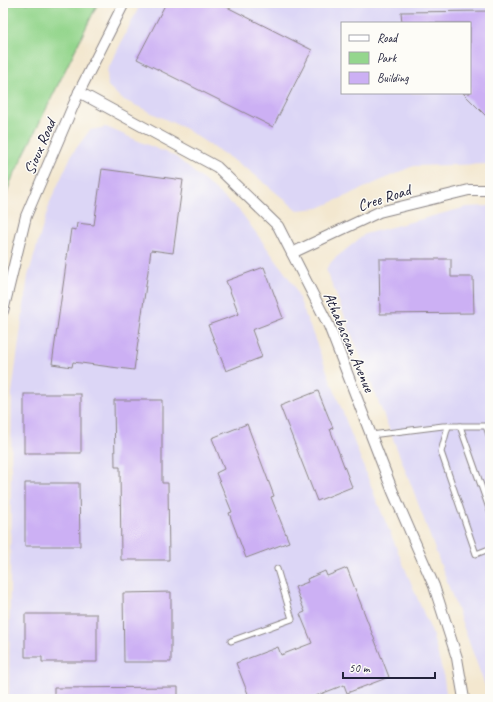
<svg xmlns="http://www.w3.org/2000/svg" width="493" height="702" font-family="Caveat,sans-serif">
<rect width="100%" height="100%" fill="#fdfcf7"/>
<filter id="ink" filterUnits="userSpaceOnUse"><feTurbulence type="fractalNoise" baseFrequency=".025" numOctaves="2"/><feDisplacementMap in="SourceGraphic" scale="8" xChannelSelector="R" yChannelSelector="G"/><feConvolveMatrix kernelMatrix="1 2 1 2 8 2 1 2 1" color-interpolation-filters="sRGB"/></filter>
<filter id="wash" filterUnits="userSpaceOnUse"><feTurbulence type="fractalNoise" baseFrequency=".012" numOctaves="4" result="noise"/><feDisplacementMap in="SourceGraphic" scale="16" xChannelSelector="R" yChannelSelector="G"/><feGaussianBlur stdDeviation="0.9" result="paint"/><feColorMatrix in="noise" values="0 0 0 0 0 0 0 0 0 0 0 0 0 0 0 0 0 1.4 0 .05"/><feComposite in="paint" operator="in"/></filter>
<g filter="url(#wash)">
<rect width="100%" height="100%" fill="#f3e7cf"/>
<!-- built -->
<g fill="#dcd6f6" fill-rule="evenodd">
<path d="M141,3H490V164L413,166L319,208L297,210L250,171L184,128L122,99L108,86L107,71ZM342,23H470V93H342Z"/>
<polygon points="106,127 176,157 240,211 294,285 376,499 432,633 443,673 447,699 9,699 12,393 28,276 50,202 72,154 90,130"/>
<polygon points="490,206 490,699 412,487 326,269 333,260 365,234 467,207"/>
</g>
<!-- green -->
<polygon fill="#94d68d" stroke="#5b7c64" points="3,3 98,3 10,183 3,207"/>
<g id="blocks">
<!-- building -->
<g fill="#ccb0f4">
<polygon points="166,3 219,3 312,50 273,127 137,59"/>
<polygon points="490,11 490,120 463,93 470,93 470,23 402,23 401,12"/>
<polygon points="102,169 183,180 173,253 151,250 134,370 73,362 72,367 52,364 71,229 76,230 77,223 94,225"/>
<polygon points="379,259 451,259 451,277 473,277 474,313 380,314"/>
<polygon points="264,267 283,318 252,330 262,357 226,371 208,325 239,314 226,281"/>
<polygon points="318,391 333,428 330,429 352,487 317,501 280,406"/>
<rect x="24" y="394" width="57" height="59"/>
<polygon points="114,400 162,400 162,483 168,483 169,560 121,560 120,467 115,467"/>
<polygon points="247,424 274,496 271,497 289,542 246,558 229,513 232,512 216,473 224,469 212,438"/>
<polygon points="25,483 79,483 80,546 25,546"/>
<polygon points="347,568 389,677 347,693 344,685 308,699 250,699 236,663 278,647 281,655 312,643 300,614 305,612 295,587 308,582 307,579 325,571 327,576"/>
<polygon points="171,592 171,662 124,662 123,593"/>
<polygon points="25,614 97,614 97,662 42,662 42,657 25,657"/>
<polygon points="178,687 178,699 54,699 54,688"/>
</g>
</g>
</g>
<g filter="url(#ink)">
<use href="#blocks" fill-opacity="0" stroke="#8a8485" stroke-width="1"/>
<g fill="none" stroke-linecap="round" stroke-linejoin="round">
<!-- service casing -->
<g stroke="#8a8485" stroke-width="7">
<g id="service">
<polyline points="448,426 441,452 476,554 489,549 490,551"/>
<polyline points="460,426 490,511"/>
<polyline points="486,426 490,438"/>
<polyline points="371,435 443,426 490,426"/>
<polyline points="231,641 292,619 277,569"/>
</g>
</g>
<!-- minor casing -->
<g stroke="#8a8485" stroke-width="12">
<g id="minor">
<polyline points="79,92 217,167 278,226 329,326 393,492 434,586 457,658 464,699"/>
<polyline points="292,253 379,212 469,190 490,190"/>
<polyline points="3,311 26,216 79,92 124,3"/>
</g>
</g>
<!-- service -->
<use href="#service" stroke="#fff" stroke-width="5"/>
<!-- minor -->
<use href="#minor" stroke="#fff" stroke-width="10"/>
</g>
</g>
<g text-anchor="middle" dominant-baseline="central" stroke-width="3" stroke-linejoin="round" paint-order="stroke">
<!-- street labels -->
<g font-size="16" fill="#22223b" stroke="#fdfcf7">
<text transform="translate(40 147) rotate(-67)">Sioux Road</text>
<text transform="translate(384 198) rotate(-18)">Cree Road</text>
<text transform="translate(349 342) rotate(67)">Athabascan Avenue</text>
</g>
</g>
<!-- margin -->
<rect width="493" height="702" fill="none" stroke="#fdfcf7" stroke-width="16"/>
<!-- legend -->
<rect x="341" y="22" width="130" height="72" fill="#fdfcf7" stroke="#a5a5ac"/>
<rect x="349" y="35" width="20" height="6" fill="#ffffff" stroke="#a5a5ac"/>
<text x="377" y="42" font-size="12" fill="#22223b">Road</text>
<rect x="349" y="52" width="20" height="12" fill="#94d68d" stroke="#a5a5ac"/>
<text x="377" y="62" font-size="12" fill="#22223b">Park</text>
<rect x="349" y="72" width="20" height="12" fill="#ccb0f4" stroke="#a5a5ac"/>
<text x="377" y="82" font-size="12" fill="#22223b">Building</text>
<!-- scale -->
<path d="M343 672v6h92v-6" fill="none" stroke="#22223b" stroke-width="2"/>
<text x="349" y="672" font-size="12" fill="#22223b" stroke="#fdfcf7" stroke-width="3" paint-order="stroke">50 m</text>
</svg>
